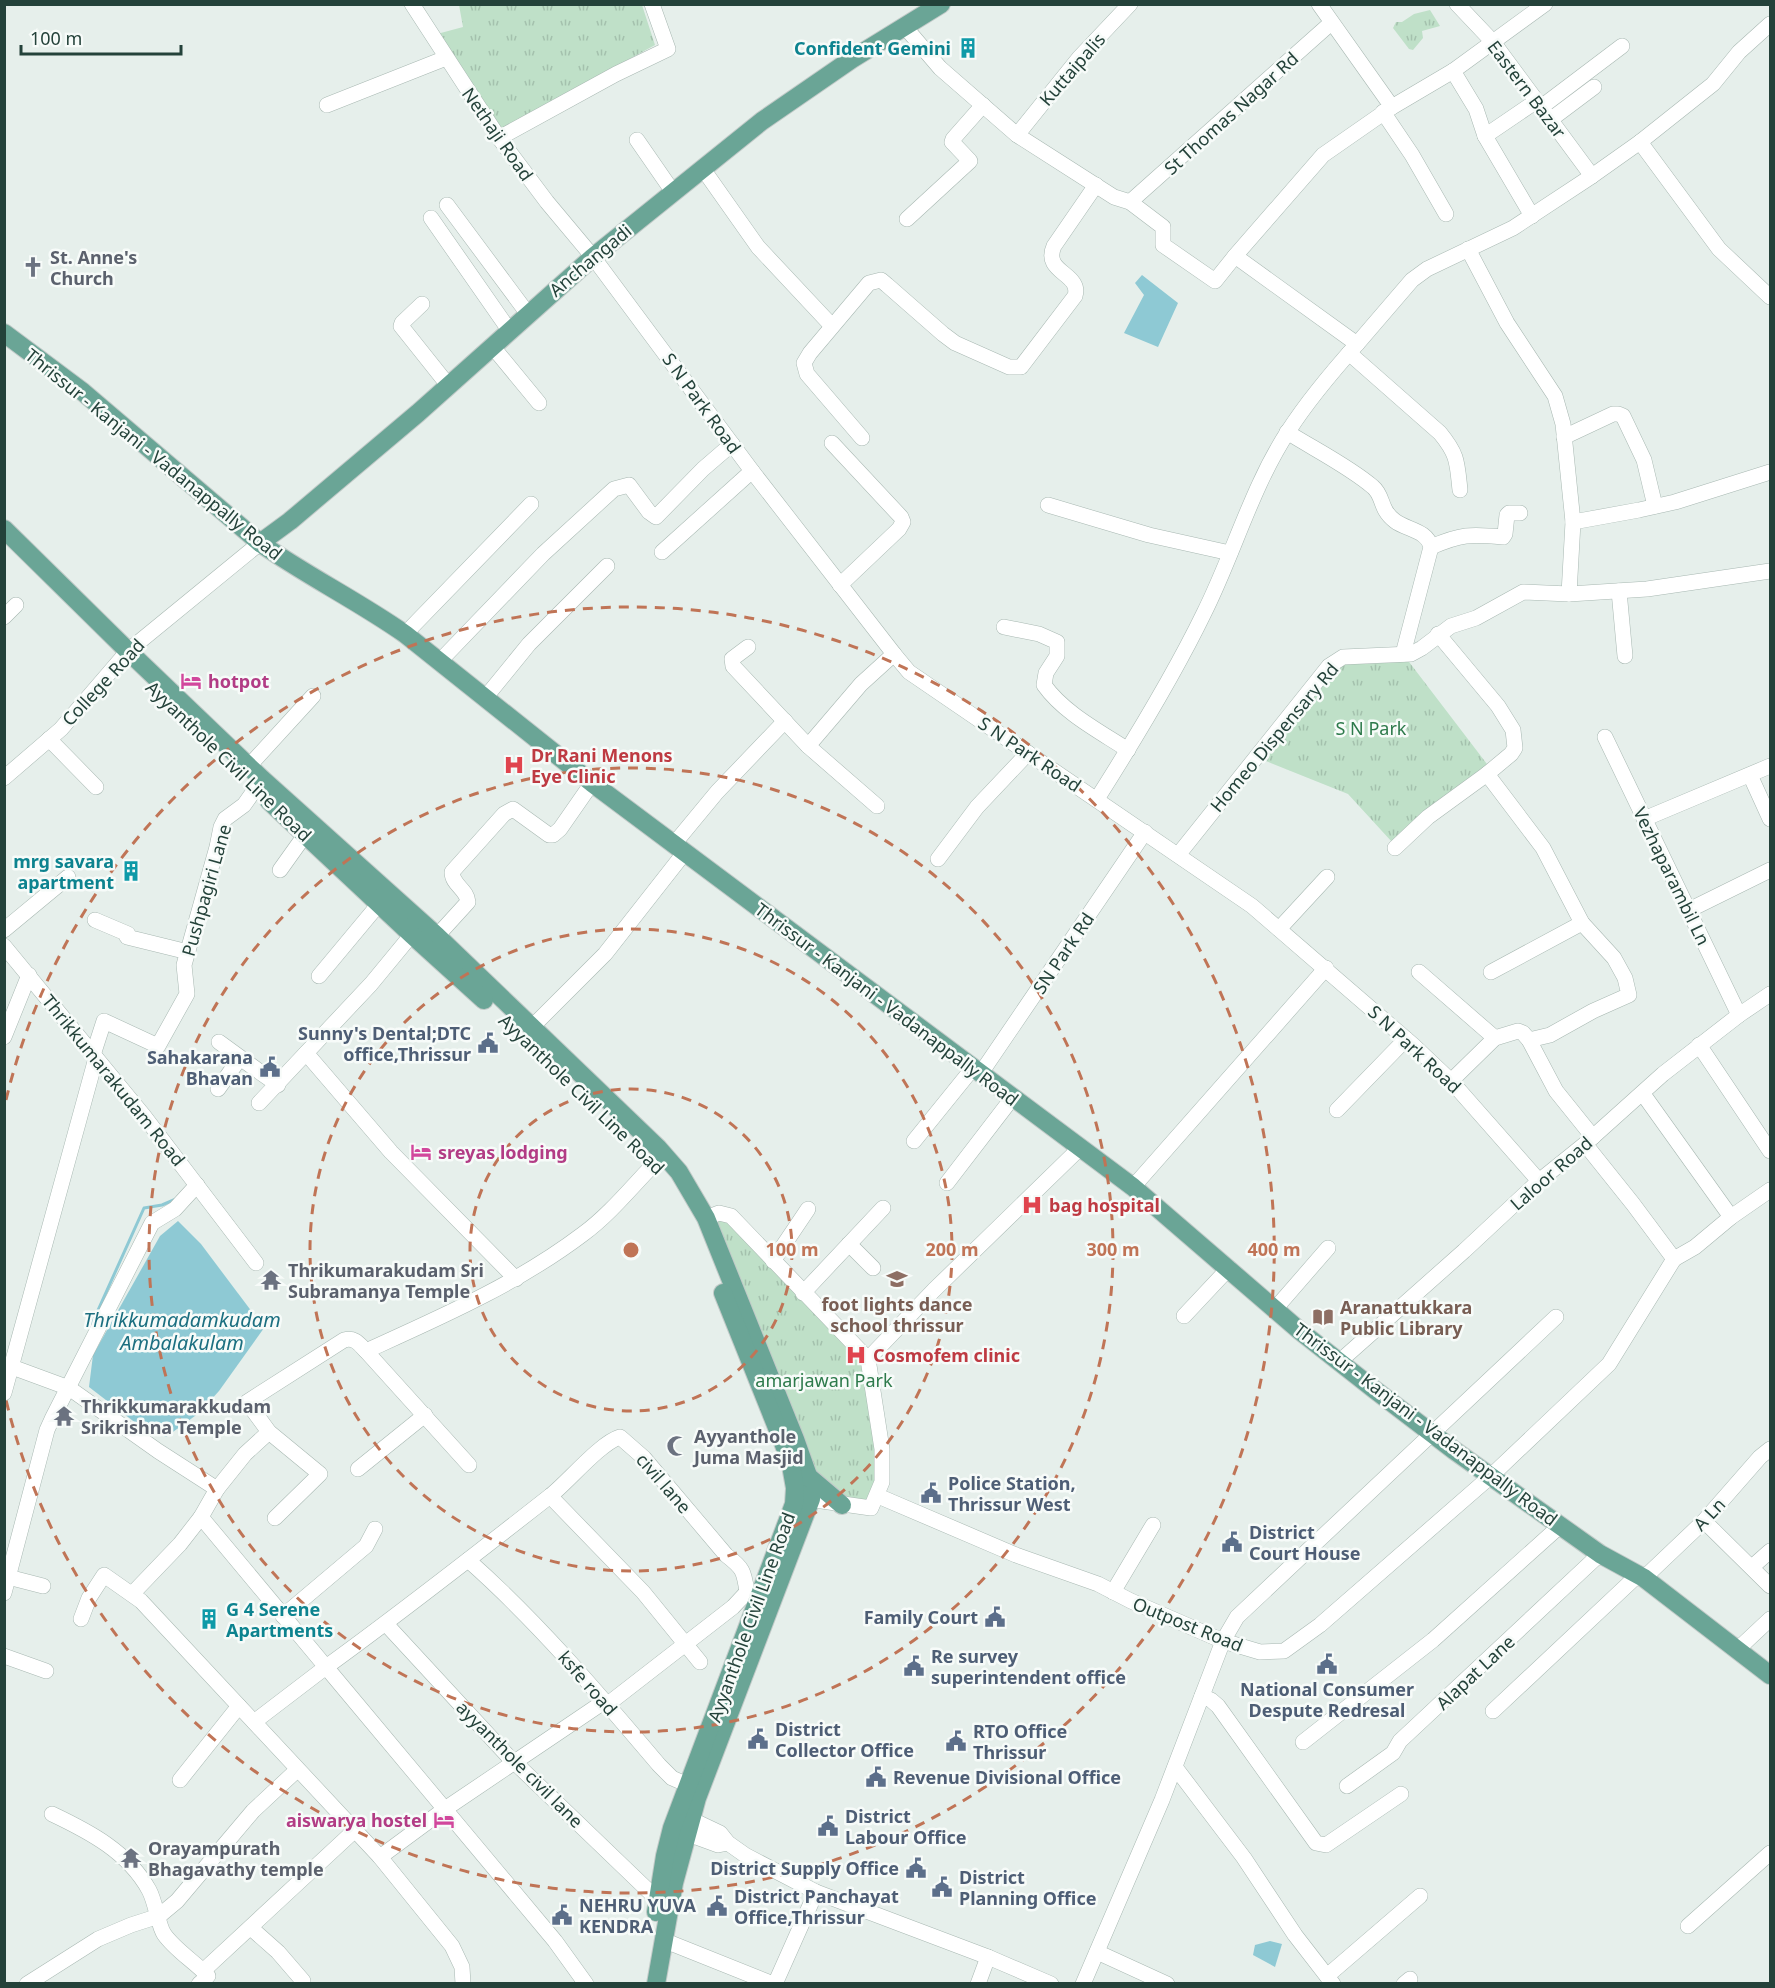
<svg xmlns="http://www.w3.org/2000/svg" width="1775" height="1988" font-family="'Noto Sans',sans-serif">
<defs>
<pattern id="grass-tufts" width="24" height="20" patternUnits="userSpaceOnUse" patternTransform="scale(1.5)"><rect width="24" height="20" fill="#bfe0c8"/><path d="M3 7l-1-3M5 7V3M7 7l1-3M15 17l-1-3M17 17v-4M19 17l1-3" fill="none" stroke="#a4c1ad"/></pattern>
</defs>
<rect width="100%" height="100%" fill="#e6efeb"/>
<!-- grass -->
<g fill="url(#grass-tufts)">
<polygon points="459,5 642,5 655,45 500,130 437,34 463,27"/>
<polygon points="1430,10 1440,26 1422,31 1423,38 1413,50 1409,49 1393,28 1396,22 1402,22 1414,14"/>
<polygon points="1403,654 1490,768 1392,842 1348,794 1256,757 1336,660"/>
<polygon points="719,1214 868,1359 882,1449 872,1507 842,1504 810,1477 706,1218"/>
</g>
<!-- water -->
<g fill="#8ec9d4">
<polygon points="1142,275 1178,303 1158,347 1124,333 1144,295 1135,283"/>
<polygon points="178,1221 201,1244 264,1328 219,1391 199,1413 166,1437 141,1427 89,1387 93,1355 160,1236"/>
<polygon points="1270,1941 1282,1944 1275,1967 1253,1955 1255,1945"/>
</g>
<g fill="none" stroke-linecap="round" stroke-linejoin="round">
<!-- stream -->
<polyline stroke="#8ec9d4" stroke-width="3" points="90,1328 144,1208 162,1205 176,1199"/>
<!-- minor casing -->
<g stroke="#a8b8b2" stroke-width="16">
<g id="minor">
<polyline points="412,4 499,138 547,202 593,257 752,471 894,654 909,672 1252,906 1413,1045 1451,1081 1539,1181"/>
<polyline points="1319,4 1392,107 1453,71 1545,4"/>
<polyline points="1457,4 1493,42 1592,176"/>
<polyline points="905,27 940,68 1017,135 1114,197 1130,202 1163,227 1163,245 1215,281 1235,256 1323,155 1392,107"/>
<polyline points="1453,71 1476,109 1485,136 1532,216"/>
<polyline points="327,105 446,58"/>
<polyline points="1540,108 1622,46"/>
<polyline points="1383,112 1412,155 1446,214"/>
<polyline points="1550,120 1594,87"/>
<polyline points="1017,135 1079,58 1130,4"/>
<polyline points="1485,136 1535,102"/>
<polyline points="499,138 616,74 668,49 652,4"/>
<polyline points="637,140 673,192"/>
<polyline points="1640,142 1719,249 1770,297"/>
<polyline points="703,169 758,247 832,326"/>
<polyline points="1130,202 1331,23"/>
<polyline points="447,205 528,314"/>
<polyline points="431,218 509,330"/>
<polyline points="907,219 970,161 952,142 953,139 983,105"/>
<polyline points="1468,249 1507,323 1555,396 1563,424 1573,522 1569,594"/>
<polyline points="1235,256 1357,344 1412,280 1427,269 1513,228 1592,176 1640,142 1713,84 1739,52 1770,24"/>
<polyline points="422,304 402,323 401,326 448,385"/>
<polyline points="492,346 539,403"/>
<path d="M1349,353L1440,433C1458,455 1457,462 1460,490"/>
<path d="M1287,432C1314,449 1350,467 1373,487C1384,496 1379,509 1395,521C1407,530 1427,530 1431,547L1403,654"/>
<polyline points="1564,437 1613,414 1618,414 1623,416 1644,460 1655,506"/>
<path d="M862,438L807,374L804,363L810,353L869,283L881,280L887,285L943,334L955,343L1009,367H1021L1075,296C1082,273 1042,273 1054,246L1096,185"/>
<polyline points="832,443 901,517 903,522 899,529 840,585"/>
<polyline points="1048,505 1149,535 1230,553"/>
<polyline points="1573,522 1639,510 1675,502 1770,472"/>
<path d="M1431,547C1461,534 1470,534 1503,537L1505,534L1507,515L1509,513H1520"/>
<polyline points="662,552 752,471"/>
<polyline points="1619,591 1625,656"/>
<polyline points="4,617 16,605"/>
<path d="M1004,627L1039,634L1057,642V656L1046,673L1044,685C1064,713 1099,731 1128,750"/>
<polyline points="405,634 531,504"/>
<polyline points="1438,634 1498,706 1513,730 1515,748 1511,754 1487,774"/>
<polyline points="748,647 732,659 733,666 808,746 877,806"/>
<polyline points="440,661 543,554 614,489 629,485 649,512 656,517 703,469 732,444"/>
<polyline points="485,698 529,644 607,566"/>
<polyline points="1605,737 1739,1015"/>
<polyline points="49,739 96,787"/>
<polyline points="808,746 861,684 894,654"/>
<polyline points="249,766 313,696"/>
<polyline points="1750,775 1770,819"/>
<polyline points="4,778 61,729 128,651 260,543"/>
<path d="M1097,799C1135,739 1173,677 1204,613C1234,553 1252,486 1289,430C1309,399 1332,372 1357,344"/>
<polyline points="1644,819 1770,766"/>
<polyline points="674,844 717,792 785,721"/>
<polyline points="1395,848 1428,817 1487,774 1543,848 1582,923 1614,958 1625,978 1629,995 1593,1011 1550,1035 1529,1040"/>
<polyline points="1178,855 1329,666 1343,657 1411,654 1422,648 1451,626 1476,618 1523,592 1569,594 1647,589 1770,571"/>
<polyline points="938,859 977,807 1028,753"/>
<polyline points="280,870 305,835"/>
<polyline points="1689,910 1770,870"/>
<polyline points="95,920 128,934 127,937 188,952"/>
<polyline points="1279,929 1327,877"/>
<polyline points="4,930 68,877"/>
<path d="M437,936L468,902C467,889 452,885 452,872L504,814L513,809L549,835H553L560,829L592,783"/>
<polyline points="4,946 144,1116 256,1263"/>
<polyline points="1419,972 1495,1038"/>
<polyline points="1491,972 1582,923"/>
<polyline points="319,976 379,904"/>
<polyline points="532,1027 605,954 685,852"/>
<polyline points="4,1037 29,975"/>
<polyline points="1699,1045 1770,1151"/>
<polyline points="306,1053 391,1152 516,1279"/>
<polyline points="93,1055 104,1021 158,1046 187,994 184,965 217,847 221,827 225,819 244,805 256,788"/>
<polyline points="981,1073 1145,832"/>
<polyline points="1451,1081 1495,1038 1518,1031 1523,1033 1529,1040 1556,1091 1593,1137"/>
<polyline points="218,1089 240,1058 278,1085 219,1042"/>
<polyline points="259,1103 371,984 418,927"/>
<polyline points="1337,1110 1406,1039"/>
<polyline points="914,1141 973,1068"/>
<polyline points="1585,1144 1633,1204 1674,1259 1695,1247 1731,1217 1643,1094"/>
<polyline points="947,1183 1013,1097"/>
<polyline points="1133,1187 1326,968"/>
<polyline points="1731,1217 1770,1190"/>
<polyline points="706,1218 719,1213 731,1216 868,1359"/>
<polyline points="849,1244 873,1268"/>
<polyline points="773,1261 808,1209"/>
<polyline points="803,1293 883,1208"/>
<polyline points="1275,1309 1328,1248"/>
<polyline points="1184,1316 1229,1268"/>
<polyline points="366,1351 469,1465"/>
<polyline points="1339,1362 1464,1251 1539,1181 1585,1144 1663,1074 1739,1015 1770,994"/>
<path d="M12,1367L69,1388L158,1451L217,1489L201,1517L326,1667C402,1612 476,1554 550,1496C568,1482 600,1443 620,1437L644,1458L726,1555C743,1568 744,1571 747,1592L758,1600"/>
<polyline points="4,1393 96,1058"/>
<polyline points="358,1469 425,1415"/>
<polyline points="217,1489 245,1454 269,1432"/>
<polyline points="550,1496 643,1592 700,1662"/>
<polyline points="878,1496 1016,1555 1098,1584 1131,1601 1223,1641 1260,1652 1284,1651 1320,1625 1491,1476 1609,1364 1674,1259"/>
<polyline points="801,1498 871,1508 882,1482 882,1449 868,1359 934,1290 1080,1148"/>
<path d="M275,1518L320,1474L269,1432L247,1402L344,1340C355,1337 359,1344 366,1351C441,1317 517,1284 583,1234C613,1212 637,1180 664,1154"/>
<polyline points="1704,1521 1770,1586"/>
<path d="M468,1560C538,1622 598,1693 659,1765L672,1778L688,1785"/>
<polyline points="1752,1567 1770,1551"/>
<polyline points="8,1577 43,1586"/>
<polyline points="1644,1578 1704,1521 1760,1457 1770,1449"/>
<polyline points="1113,1592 1153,1525"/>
<polyline points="4,1593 47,1430 52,1419 152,1223 175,1209 197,1185"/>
<polyline points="132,1594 180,1544 201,1517"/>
<polyline points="283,1616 366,1546 375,1529"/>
<polyline points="81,1619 89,1598 104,1575 141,1601 380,1857 452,1946 462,1967 463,1984"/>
<polyline points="386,1624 507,1755 658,1900"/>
<polyline points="1738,1649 1770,1619"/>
<polyline points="4,1656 46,1671"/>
<polyline points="1202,1696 1211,1700 1218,1706 1316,1843 1326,1845 1401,1794"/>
<polyline points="608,1704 733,1607 747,1592"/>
<polyline points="1493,1711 1639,1574"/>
<polyline points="254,1722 326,1667 555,1941 586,1984"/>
<polyline points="1303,1742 1433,1640 1561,1525"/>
<polyline points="1175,1767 1244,1858 1295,1935 1333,1984"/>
<polyline points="180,1780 239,1706"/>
<polyline points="1347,1786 1393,1753 1400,1741 1600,1554"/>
<path d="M52,1814C90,1832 128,1852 149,1890C156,1903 158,1925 164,1934C175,1950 195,1962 208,1976L199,1984"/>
<polyline points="682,1815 720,1833 728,1843 745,1855 816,1892 988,1957 1051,1984"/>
<polyline points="677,1830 718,1845 728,1843"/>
<polyline points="380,1857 445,1809 605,1701"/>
<polyline points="1688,1926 1770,1853"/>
<polyline points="251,1928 278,1952 303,1981"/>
<polyline points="663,1940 773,1984"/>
<polyline points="1097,1952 1167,1984"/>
<polyline points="203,1971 354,1831"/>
<polyline points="1327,1976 1420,1896"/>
<polyline points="27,1984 98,1939 131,1925 159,1916 177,1901 253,1811 297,1770"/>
<polyline points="775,1984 816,1892"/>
<polyline points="978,1984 988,1957"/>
<polyline points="1083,1984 1162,1800 1223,1641 1237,1617 1556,1317"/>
<polyline points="1404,1984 1410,1979"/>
</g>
</g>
<!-- major casing -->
<g stroke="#c2cac8" stroke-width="20">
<g id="major">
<path d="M4,333L83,392L260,543C307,576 358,601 405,634L592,783L1133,1187L1300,1331L1375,1390L1455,1451L1600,1554L1644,1578L1770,1675"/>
<polyline points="4,529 128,651 262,779 437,936 658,1148 679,1172 706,1218 795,1439 811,1484 811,1499 697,1798 674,1883 656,1984"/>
<polyline points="260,543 290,521 418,413 593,257 762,121 852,59 941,4"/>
<polyline points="269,801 412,935 484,1000"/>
<polyline points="806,1477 809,1477 842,1505"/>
<polyline points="656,1912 665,1856 672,1828 794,1504 795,1488 790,1460 723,1293"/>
</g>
</g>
<!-- minor -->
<use href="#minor" stroke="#fff" stroke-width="15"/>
<!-- major -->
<use href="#major" stroke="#6aa596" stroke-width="18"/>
</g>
<!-- distance rings -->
<g fill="none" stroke="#c07456" stroke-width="3" stroke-dasharray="10 8">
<circle cx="631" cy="1250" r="161"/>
<circle cx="631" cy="1250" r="321"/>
<circle cx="631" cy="1250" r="482"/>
<path d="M6 1100A643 643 0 1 1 6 1400"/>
</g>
<!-- icons -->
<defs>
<g id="building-bare" transform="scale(1.62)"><path d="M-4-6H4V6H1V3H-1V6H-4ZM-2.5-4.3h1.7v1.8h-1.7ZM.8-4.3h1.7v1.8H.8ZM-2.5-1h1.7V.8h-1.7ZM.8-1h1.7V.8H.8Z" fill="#0f9aa8" stroke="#f7fbf9" stroke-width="2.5" paint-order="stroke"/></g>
<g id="church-bare" transform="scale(1.62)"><path d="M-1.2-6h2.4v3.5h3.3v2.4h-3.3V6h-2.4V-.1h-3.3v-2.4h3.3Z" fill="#6b7280" stroke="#f7fbf9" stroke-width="2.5" paint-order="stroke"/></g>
<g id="hotel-bare" transform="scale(1.62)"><path d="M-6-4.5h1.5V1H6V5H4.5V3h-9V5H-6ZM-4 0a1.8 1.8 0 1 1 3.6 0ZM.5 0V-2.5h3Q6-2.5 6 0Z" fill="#d1479c" stroke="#f7fbf9" stroke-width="2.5" paint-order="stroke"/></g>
<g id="hospital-bare" transform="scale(1.62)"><path d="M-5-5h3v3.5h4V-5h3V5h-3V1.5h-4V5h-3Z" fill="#e0444e" stroke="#f7fbf9" stroke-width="2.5" paint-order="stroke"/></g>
<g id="civic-bare" transform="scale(1.62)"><path d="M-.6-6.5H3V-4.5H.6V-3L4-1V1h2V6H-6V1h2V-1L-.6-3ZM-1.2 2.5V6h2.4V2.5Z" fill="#5c6f8a" stroke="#f7fbf9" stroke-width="2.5" paint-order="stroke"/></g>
<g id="school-bare" transform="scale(1.62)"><path d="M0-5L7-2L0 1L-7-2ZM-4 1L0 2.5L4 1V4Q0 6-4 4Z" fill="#8d6e63" stroke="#f7fbf9" stroke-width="2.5" paint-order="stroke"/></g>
<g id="temple-bare" transform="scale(1.62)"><path d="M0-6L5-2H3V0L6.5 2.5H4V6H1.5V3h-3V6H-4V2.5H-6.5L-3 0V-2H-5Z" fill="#6b7280" stroke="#f7fbf9" stroke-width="2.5" paint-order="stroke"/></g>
<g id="library-bare" transform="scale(1.62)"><path d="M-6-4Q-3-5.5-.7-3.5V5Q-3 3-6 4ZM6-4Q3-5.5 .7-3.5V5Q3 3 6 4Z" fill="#8d6e63" stroke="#f7fbf9" stroke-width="2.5" paint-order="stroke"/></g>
<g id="mosque-bare" transform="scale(1.62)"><path d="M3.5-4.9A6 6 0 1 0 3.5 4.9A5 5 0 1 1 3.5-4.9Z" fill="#6b7280" stroke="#f7fbf9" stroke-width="2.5" paint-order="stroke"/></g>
</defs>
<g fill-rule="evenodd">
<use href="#building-bare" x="968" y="48"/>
<use href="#church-bare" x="33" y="267"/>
<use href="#hotel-bare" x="191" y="681"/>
<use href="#hospital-bare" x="514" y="765"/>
<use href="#building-bare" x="131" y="871"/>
<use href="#civic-bare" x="488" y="1043"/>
<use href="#civic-bare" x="270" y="1067"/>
<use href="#hotel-bare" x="421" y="1152"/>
<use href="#hospital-bare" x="1032" y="1205"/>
<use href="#school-bare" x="897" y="1279"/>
<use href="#temple-bare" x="271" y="1280"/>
<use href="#library-bare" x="1323" y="1317"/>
<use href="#hospital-bare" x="856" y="1355"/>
<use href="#temple-bare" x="64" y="1416"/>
<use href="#mosque-bare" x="677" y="1446"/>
<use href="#civic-bare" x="931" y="1493"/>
<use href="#civic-bare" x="1232" y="1542"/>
<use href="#civic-bare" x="995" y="1617"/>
<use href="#building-bare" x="209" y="1619"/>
<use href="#civic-bare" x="1327" y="1664"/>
<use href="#civic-bare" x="914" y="1666"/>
<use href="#civic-bare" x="758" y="1739"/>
<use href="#civic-bare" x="956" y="1741"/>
<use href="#civic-bare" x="876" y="1777"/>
<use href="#hotel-bare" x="444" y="1820"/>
<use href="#civic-bare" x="828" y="1826"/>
<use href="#temple-bare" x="131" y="1858"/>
<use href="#civic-bare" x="916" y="1868"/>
<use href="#civic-bare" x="942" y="1887"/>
<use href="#civic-bare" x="717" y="1906"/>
<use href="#civic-bare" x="562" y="1915"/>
</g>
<g text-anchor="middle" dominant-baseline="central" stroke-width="5" stroke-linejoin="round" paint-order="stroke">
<!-- culture labels -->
<g font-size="18" font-weight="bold" fill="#0d838f" stroke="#f7fbf9" text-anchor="end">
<text x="951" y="48">Confident Gemini</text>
<text x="114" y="861">mrg savara<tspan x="114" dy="21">apartment</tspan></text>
<text x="226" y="1609" text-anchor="start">G 4 Serene<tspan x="226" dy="21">Apartments</tspan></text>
</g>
<!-- street labels -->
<g font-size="18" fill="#24423a" stroke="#f7fbf9">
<text transform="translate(1072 69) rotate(-49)">Kuttaipalis</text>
<text transform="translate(1527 89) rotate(53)">Eastern Bazar</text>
<text transform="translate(1231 113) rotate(-42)">St Thomas Nagar Rd</text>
<text transform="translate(498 134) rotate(55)">Nethaji Road</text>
<text transform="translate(590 260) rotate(-40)">Anchangadi</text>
<text transform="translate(702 403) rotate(54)">S N Park Road</text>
<text transform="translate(154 454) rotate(39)">Thrissur - Kanjani - Vadanappally Road</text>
<text transform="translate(103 682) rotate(-47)">College Road</text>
<text transform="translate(1274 737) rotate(-50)">Homeo Dispensary Rd</text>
<text transform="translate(1030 754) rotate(34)">S N Park Road</text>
<text transform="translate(229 761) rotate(44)">Ayyanthole Civil Line Road</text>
<text transform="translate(1672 876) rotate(64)">Vezhaparambil Ln</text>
<text transform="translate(206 890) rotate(-74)">Pushpagiri Lane</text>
<text transform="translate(1063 953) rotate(-56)">SN Park Rd</text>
<text transform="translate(887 1004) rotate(37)">Thrissur - Kanjani - Vadanappally Road</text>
<text transform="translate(1415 1049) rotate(43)">S N Park Road</text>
<text transform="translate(114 1080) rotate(51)">Thrikkumarakudam Road</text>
<text transform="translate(582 1094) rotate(44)">Ayyanthole Civil Line Road</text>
<text transform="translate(1551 1173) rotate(-41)">Laloor Road</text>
<text transform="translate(1426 1424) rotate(37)">Thrissur - Kanjani - Vadanappally Road</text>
<text transform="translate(664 1483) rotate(49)">civil lane</text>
<text transform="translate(1709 1514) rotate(-47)">A Ln</text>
<text transform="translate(751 1617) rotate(-70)">Ayyanthole Civil Line Road</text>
<text transform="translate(1188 1624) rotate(22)">Outpost Road</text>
<text transform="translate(1475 1672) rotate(-43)">Alapat Lane</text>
<text transform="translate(588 1683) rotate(49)">ksfe road</text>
<text transform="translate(520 1764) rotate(45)">ayyanthole civil lane</text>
</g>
<!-- worship labels -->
<g font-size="18" font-weight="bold" fill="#5b616d" stroke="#f7fbf9" text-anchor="start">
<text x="50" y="257">St. Anne's<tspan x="50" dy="21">Church</tspan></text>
<text x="288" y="1270">Thrikumarakudam Sri<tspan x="288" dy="21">Subramanya Temple</tspan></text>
<text x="81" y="1406">Thrikkumarakkudam<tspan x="81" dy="21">Srikrishna Temple</tspan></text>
<text x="694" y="1436">Ayyanthole<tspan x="694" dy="21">Juma Masjid</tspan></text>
<text x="148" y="1848">Orayampurath<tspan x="148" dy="21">Bhagavathy temple</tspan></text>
</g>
<!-- hotel labels -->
<g font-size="18" font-weight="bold" fill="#b23c85" stroke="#f7fbf9" text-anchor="start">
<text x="208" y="681">hotpot</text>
<text x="438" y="1152">sreyas lodging</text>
<text x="427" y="1820" text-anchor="end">aiswarya hostel</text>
</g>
<!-- park labels -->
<g font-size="18" fill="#2d7a4b" stroke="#f7fbf9">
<text x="1371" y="728">S N Park</text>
<text x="824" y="1380">amarjawan Park</text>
</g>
<!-- health labels -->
<g font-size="18" font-weight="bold" fill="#be3a42" stroke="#f7fbf9" text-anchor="start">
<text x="531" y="755">Dr Rani Menons<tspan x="531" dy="21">Eye Clinic</tspan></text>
<text x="1049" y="1205">bag hospital</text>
<text x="873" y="1355">Cosmofem clinic</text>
</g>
<!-- service labels -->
<g font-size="18" font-weight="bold" fill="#4e5e75" stroke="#f7fbf9" text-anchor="start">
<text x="471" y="1033" text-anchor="end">Sunny's Dental;DTC<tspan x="471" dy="21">office,Thrissur</tspan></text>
<text x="253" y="1057" text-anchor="end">Sahakarana<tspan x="253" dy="21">Bhavan</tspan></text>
<text x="948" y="1483">Police Station,<tspan x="948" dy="21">Thrissur West</tspan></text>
<text x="1249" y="1532">District<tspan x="1249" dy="21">Court House</tspan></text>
<text x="978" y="1617" text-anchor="end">Family Court</text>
<text x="931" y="1656">Re survey<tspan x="931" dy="21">superintendent office</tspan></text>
<text x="1327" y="1689" text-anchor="middle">National Consumer<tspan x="1327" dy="21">Despute Redresal</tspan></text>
<text x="775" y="1729">District<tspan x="775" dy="21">Collector Office</tspan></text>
<text x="973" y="1731">RTO Office<tspan x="973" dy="21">Thrissur</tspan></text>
<text x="893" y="1777">Revenue Divisional Office</text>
<text x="845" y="1816">District<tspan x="845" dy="21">Labour Office</tspan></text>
<text x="899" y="1868" text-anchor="end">District Supply Office</text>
<text x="959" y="1877">District<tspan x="959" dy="21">Planning Office</tspan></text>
<text x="734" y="1896">District Panchayat<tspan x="734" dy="21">Office,Thrissur</tspan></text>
<text x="579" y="1905">NEHRU YUVA<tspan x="579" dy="21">KENDRA</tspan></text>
</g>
<!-- education labels -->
<g font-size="18" font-weight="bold" fill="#785e54" stroke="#f7fbf9">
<text x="897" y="1304">foot lights dance<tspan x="897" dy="21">school thrissur</tspan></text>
<text x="1340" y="1307" text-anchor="start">Aranattukkara<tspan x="1340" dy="21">Public Library</tspan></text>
</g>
<!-- water labels -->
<g font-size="20" font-style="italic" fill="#1c6f80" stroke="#f7fbf9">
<text x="182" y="1319">Thrikkumadamkudam<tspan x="182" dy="23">Ambalakulam</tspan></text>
</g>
</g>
<circle cx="631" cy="1250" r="9" fill="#c07456" stroke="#f7fbf9" stroke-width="3"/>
<g font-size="18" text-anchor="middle" font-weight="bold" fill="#c07456" stroke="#f7fbf9" stroke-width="5" stroke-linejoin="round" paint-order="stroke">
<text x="792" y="1256">100 m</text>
<text x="952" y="1256">200 m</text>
<text x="1113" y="1256">300 m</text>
<text x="1274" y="1256">400 m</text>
</g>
<!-- border -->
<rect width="1775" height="1988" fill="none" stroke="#24423a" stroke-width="12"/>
<!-- scale -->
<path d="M21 45v9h160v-9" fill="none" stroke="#24423a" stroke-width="3"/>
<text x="30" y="45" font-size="18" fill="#24423a" stroke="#f7fbf9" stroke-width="4.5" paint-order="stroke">100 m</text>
</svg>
